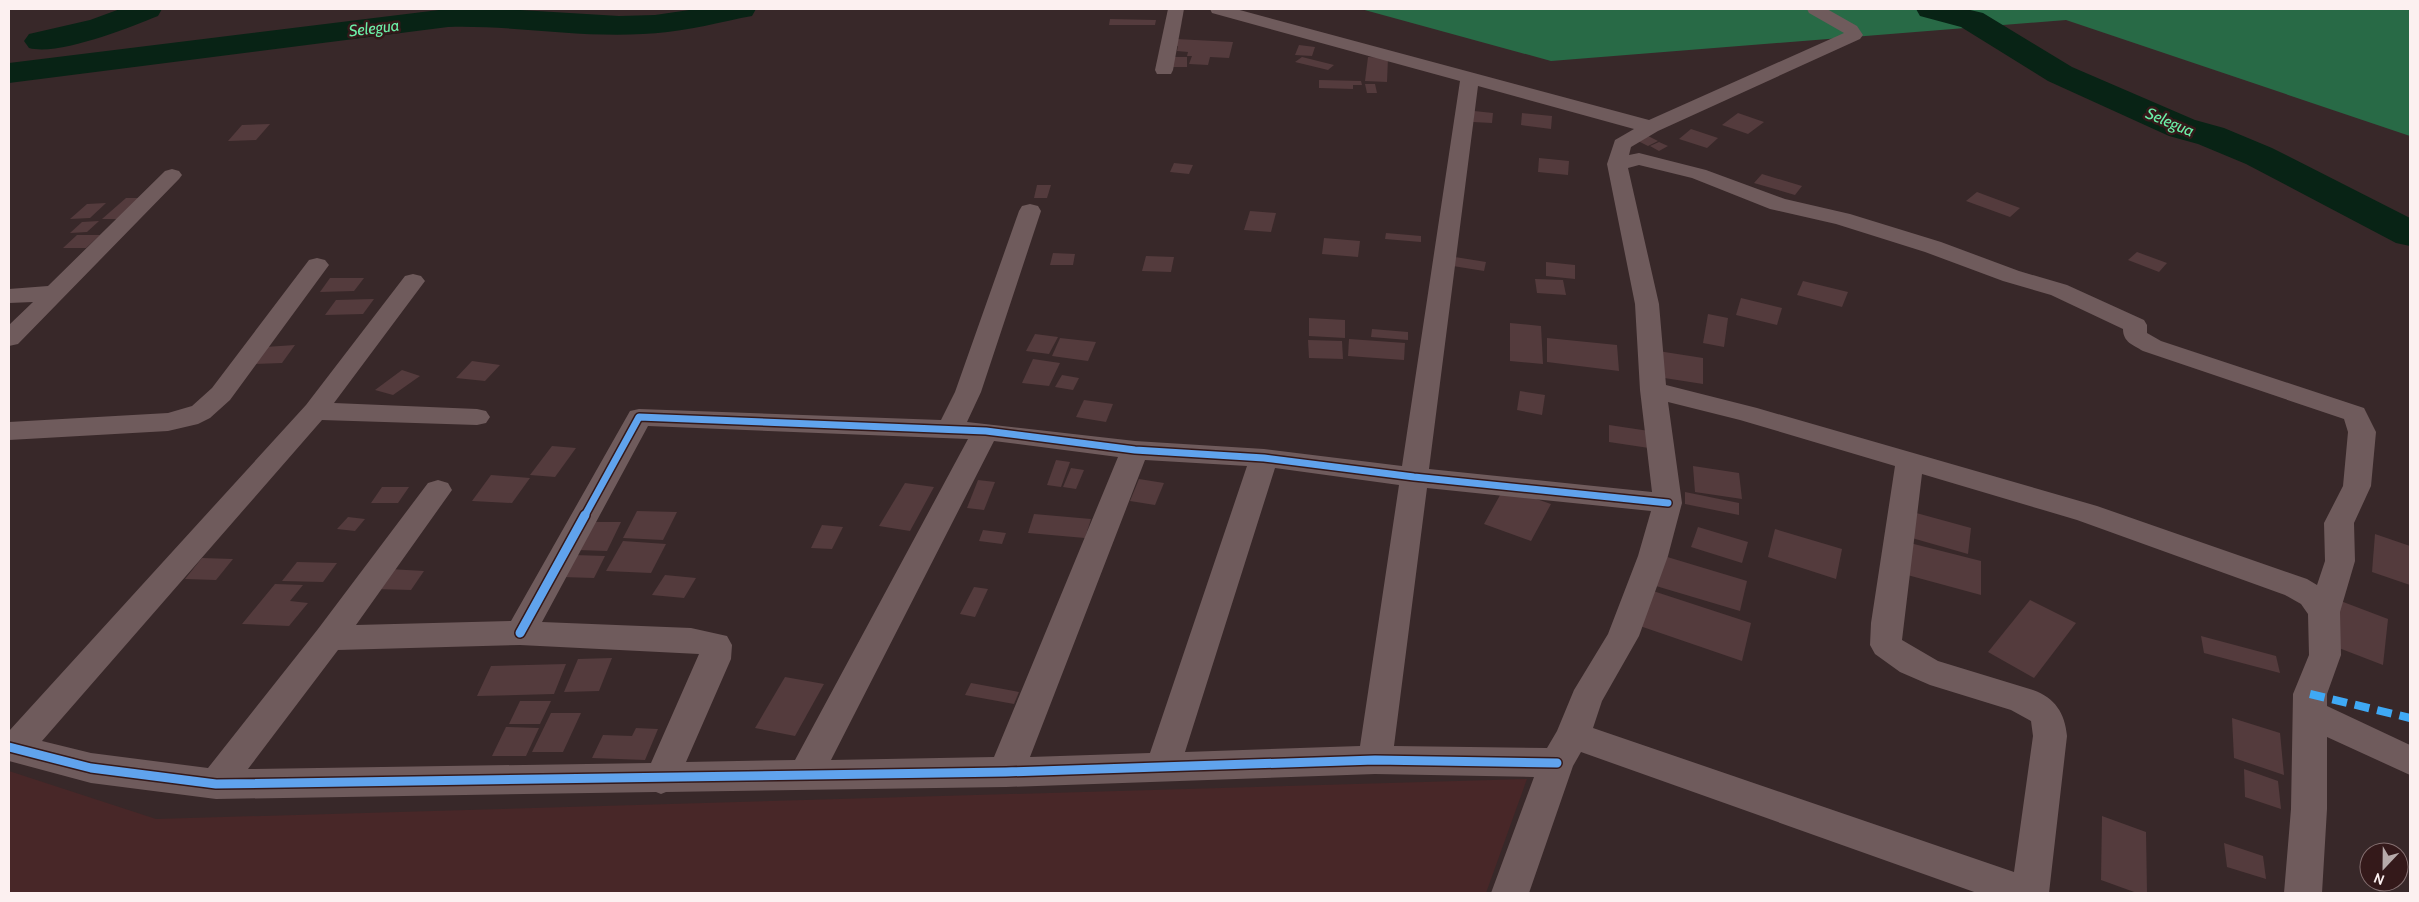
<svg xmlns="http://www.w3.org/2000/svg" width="2419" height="902" font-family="Cabin,sans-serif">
<rect width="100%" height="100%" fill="#382829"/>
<!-- built -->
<polygon fill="#482728" points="9,771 156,819 1527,779 1486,893 9,893"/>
<!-- forest -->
<polygon fill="#286a46" points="1361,9 2410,9 2410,136 2066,20 1551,61"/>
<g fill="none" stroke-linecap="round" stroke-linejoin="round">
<!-- river -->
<g fill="#082315" fill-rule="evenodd">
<path d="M120,9H162L158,16C128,28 59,56 29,48L24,41L29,34L90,20Z"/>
<path d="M447,9H502L619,16L655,15L696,9H756L752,16L741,18C709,25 676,33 643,34C578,38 513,25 448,27L9,83V63Z"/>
<polygon points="1916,9 1966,9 1983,13 2072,67 2195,120 2224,128 2272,148 2410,218 2410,246 2396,243 2246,164 2198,144 2169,136 2048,81 1961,27 1920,16"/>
</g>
</g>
<!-- building -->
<g fill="#543b3d">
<polygon points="1110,19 1156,20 1155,25 1109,25"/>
<polygon points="1176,39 1233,42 1229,58 1210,57 1208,65 1189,64 1192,56 1187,56 1188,52 1177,51 1178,46 1174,46"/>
<polygon points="1299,45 1315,47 1312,56 1295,55"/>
<polygon points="1168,57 1187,57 1187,67 1166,67"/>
<polygon points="1302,57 1334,65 1328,70 1295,62"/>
<polygon points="1368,57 1388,58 1387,82 1365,81"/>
<polygon points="1319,80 1361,81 1362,85 1353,85 1353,89 1319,88"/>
<polygon points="1365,84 1375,84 1377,93 1367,93"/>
<polygon points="1474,111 1493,113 1492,123 1473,122"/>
<polygon points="1522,113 1552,116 1551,129 1521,125"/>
<polygon points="1738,113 1764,122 1748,134 1722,125"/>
<polygon points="270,124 256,140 228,141 242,125"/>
<polygon points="1691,129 1718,138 1707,148 1679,139"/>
<polygon points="1648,136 1658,141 1648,146 1638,141"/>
<polygon points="1659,142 1668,146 1659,151 1650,146"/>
<polygon points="1539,158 1569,161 1568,175 1538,172"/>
<polygon points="1174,163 1193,165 1189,174 1170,172"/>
<polygon points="1762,174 1802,186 1795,195 1754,183"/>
<polygon points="1037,185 1051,185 1047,198 1034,198"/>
<polygon points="1977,192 2020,208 2010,217 1966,201"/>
<polygon points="126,198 146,198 123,219 102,219"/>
<polygon points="106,203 90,218 70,219 87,204"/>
<polygon points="1250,211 1276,213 1271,232 1244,230"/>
<polygon points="99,221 87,232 70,233 82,222"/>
<polygon points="1386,233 1421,236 1421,242 1385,239"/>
<polygon points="77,235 100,235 86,248 63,248"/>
<polygon points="1324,238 1360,241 1358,257 1322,254"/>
<polygon points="2137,252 2167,263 2159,272 2128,260"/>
<polygon points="1053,253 1075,254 1073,265 1050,265"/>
<polygon points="1146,256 1174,257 1171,272 1142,271"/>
<polygon points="1455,257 1486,262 1484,271 1453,266"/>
<polygon points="1546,262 1575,265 1575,279 1546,276"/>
<polygon points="330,278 364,278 354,291 320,292"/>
<polygon points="1535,279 1563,280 1566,295 1537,293"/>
<polygon points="1803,281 1848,292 1842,307 1797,295"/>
<polygon points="1741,298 1782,308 1777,325 1736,315"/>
<polygon points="374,299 363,314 325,315 336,300"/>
<polygon points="1708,314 1728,318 1724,347 1703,343"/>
<polygon points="1309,318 1345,320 1345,338 1309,336"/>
<polygon points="1510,323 1541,326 1543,364 1510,361"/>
<polygon points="1372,329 1408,332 1408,340 1371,337"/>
<polygon points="1035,334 1058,337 1049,354 1026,351"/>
<polygon points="1060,338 1096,342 1088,361 1052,356"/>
<polygon points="1547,338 1617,345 1619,371 1547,362"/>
<polygon points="1349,339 1405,343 1404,360 1348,356"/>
<polygon points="1308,340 1342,341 1343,359 1309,358"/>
<polygon points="295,345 282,363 252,364 265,347"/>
<polygon points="1658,351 1703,358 1703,384 1658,377"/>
<polygon points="1033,359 1060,363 1049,386 1022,383"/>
<polygon points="472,361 500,365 485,381 456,378"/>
<polygon points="402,370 420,376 393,395 375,390"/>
<polygon points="1062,375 1079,378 1073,390 1055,387"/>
<polygon points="1520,391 1545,395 1542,415 1517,410"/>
<polygon points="1084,400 1113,404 1106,422 1076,417"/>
<polygon points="1609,425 1649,431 1649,448 1609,442"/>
<polygon points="552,446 576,448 555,477 530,475"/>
<polygon points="1056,460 1070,462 1061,487 1047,485"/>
<polygon points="1693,466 1739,473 1742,499 1695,492"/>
<polygon points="1071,468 1084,470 1076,489 1063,487"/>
<polygon points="491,475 530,478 512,503 472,501"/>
<polygon points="1139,479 1164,483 1155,505 1130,501"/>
<polygon points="978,480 995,482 984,510 967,508"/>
<polygon points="905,483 934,487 910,531 879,526"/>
<polygon points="382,487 409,487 398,503 371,503"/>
<polygon points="1504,488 1551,504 1531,541 1484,524"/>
<polygon points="1685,492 1739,503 1739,515 1685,504"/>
<polygon points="637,511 677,512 663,540 623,538"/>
<polygon points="1909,511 1971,528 1968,554 1905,536"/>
<polygon points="1034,514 1091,519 1085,538 1028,533"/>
<polygon points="348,517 365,519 355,531 337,529"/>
<polygon points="593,522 621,522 607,551 578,550"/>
<polygon points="822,525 843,527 832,549 811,548"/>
<polygon points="1698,527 1748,542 1742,563 1691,547"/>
<polygon points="1775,529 1842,549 1836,579 1768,557"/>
<polygon points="983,530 1006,533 1002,544 979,541"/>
<polygon points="2375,534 2410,546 2410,585 2372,572"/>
<polygon points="623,541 666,544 651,573 606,571"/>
<polygon points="1902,541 1981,561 1981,595 1900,573"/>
<polygon points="574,555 605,556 594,578 562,577"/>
<polygon points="1664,556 1747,581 1740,611 1656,586"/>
<polygon points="202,558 233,559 216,580 185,579"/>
<polygon points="297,562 337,563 323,582 282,581"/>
<polygon points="389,569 424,571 411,590 375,589"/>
<polygon points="665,575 696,578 684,598 652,595"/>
<polygon points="275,584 303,585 290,601 308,603 289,626 242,624"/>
<polygon points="974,587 988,589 975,617 960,614"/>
<polygon points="1650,590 1751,623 1742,661 1637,625"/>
<polygon points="2030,600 2076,623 2034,678 1988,652"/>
<polygon points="2338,600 2388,619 2383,665 2331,645"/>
<polygon points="2201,636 2276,656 2280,673 2204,653"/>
<polygon points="612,658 599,691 564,692 578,659"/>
<polygon points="566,664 554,694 477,696 491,666"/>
<polygon points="785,677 824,684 795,736 755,728"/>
<polygon points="971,683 1019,692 1014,704 965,695"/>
<polygon points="520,701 551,701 540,724 509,724"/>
<polygon points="551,713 581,713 563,752 532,752"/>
<polygon points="2232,718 2280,733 2284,775 2234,758"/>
<polygon points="506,727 539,728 526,756 492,756"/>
<polygon points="636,728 658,729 645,760 592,758 603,735 632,736"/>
<polygon points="2244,769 2278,781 2281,809 2245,797"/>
<polygon points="2102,816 2146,832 2147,893 2137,893 2101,880"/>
<polygon points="2224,843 2263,856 2266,879 2227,867"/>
</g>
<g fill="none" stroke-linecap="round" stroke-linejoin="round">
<!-- minor -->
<g fill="#6f5b5c" fill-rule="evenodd">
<polygon points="1168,9 1184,9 1173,70 1171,74 1157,74 1155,70"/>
<path d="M1210,9H1236L1649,120L1844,33L1809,13L1807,9H1827L1857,26L1863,35L1860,39L1658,131L1631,147L1629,155L1639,153L1706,170L1785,199L1850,214L1941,242L2019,271L2067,285L2144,320L2147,325V333L2161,341L2364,408L2376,432L2371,486L2354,523L2355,561L2340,612L2341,655L2327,694V706L2410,745V775L2327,737V809L2322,893H2284L2291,809L2293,694L2309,655L2308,614L2301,604L2285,595L2077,520L1922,474L1902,640L1938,661L2033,690C2055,698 2065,713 2067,736L2049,893H1977L1581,752L1573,766L1529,893H1491L1534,777L1375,774L1006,787L666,792L661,794L656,792L216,799L91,783L9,761V731L306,405L405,276L413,274L421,276L425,281L334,403L477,409L486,411L490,417L486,423L477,425L322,420L42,741L91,753L208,768L318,629L428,483L438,480L448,483L452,490L356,625L511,621L630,411L639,409L941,420L955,392L1019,211L1022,206L1030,204L1038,206L1041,211L981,392L967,422L1135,441L1264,449L1402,466L1460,81L1212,13ZM1478,86L1634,129L1615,140L1607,164L1635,304L1640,390L1652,492L1429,469ZM1639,165L1692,178L1770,209L1836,224L1925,252L2003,281L2051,295L2123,329C2123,342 2133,345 2143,351L2344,419L2348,432L2343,486L2324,523L2325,561L2317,585L2307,579L2097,506L1757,408L1666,385L1659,304L1628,168ZM1668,402L1740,420L1895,466L1871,623L1870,645L1875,654L1900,672L1930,685L2011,710L2031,721L2033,736L2014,872L1593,728L1602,701L1639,636L1668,556L1682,503ZM648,426L968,439L795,760L686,762L731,659L732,645L727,636L691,628L542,622ZM994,441L1118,457L994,757L831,760ZM1145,460L1247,466L1150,753L1030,757ZM1275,468L1399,485L1360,746L1185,752ZM1427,488L1651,511L1638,556L1608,634L1574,690L1557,731L1547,748L1394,746ZM520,645L699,654L651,763L248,769L338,650Z"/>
<polygon points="172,169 179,171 182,175 179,179 18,344 9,346 9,325 33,302 9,303 9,289 48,286 165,171"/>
<polygon points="317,258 325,260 329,265 230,400 210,418 198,424 168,431 9,440 9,422 168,413 192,406 212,388 309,260"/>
</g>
<!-- quiet -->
<polyline stroke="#3fa9f5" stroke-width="8" stroke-dasharray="15 8" stroke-linecap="butt" points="2310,694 2410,718"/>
<!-- cycleway-far1 casing -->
<g stroke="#34191a" stroke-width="10">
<polyline id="cycleway-far1" points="584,517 639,417 986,431 1135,450 1264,458 1414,477 1668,503"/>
</g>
<!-- cycleway casing -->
<g stroke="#34191a" stroke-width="12">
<g id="cycleway">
<polyline points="520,633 585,515"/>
<polyline points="9,747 91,768 216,784 1006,772 1375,760 1557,763"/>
</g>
</g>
<!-- cycleway-far1 -->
<use href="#cycleway-far1" stroke="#60a3ed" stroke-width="7"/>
<!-- cycleway -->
<use href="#cycleway" stroke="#60a3ed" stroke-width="9"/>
</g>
<g text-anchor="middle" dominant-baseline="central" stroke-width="5" stroke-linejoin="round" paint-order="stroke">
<!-- far-water labels -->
<g font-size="16" font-style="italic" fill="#6befa7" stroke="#34191a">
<text transform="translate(374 28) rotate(-7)">Selegua</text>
<text transform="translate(2170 122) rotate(23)">Selegua</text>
</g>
</g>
<!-- border -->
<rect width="2419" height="902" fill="none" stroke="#fcf0f0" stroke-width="20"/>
<!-- north arrow -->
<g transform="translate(2384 867) rotate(202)"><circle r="24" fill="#34191a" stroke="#846f70"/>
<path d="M0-4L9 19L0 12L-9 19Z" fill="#b7aaaa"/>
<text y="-8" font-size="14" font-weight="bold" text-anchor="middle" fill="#fcf0f0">N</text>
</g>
</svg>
